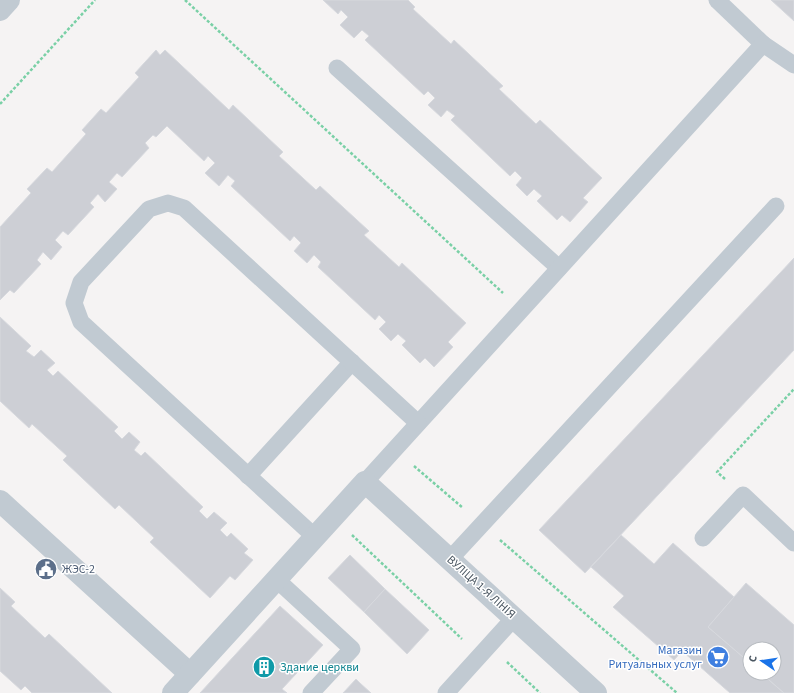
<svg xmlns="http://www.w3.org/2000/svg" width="794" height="693" font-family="'Source Sans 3',sans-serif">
<rect width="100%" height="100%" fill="#f5f3f3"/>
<!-- building -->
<g fill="#cdcfd5" stroke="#d7d9de">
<polygon points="323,0 408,0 415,7 413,9 451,44 454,40 503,86 499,89 536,124 540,120 602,178 583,198 588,202 570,222 562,215 557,220 537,201 542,196 534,189 527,196 516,185 522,178 515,171 510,176 451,120 455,116 447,110 441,117 428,105 435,98 428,91 424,95 365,40 369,36 362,30 354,38 340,25 348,17 341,10 338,14"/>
<polygon points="771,0 794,0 794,21"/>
<polygon points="156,50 160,55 165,50 229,110 233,105 283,152 279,156 316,190 320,186 369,231 364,235 399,267 402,263 466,323 448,342 453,347 434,367 425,358 420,363 402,345 406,341 398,334 391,341 379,329 386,322 379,315 375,320 318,267 321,262 314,255 307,263 294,251 301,243 294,236 290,241 231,186 235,181 228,175 219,186 205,173 215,163 208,156 204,161 167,126 156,137 153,135 145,143 149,148 122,177 117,173 109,182 117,189 105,202 98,194 90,203 94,207 68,235 63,231 55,240 62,247 51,260 43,252 37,260 41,264 14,293 10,290 0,300 0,227 31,193 27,189 47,168 52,172 86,134 82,130 101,109 106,113 139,77 135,73"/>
<polygon points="794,258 794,350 585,573 539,530"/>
<polygon points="0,317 31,346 26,351 34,357 41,350 55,363 47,370 53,376 58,371 118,427 114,431 122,439 129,432 140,442 134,450 141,456 145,452 203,507 199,511 207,519 214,512 227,523 220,530 227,537 231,533 248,549 244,553 253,560 235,580 230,576 210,598 150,542 154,538 119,505 115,509 63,460 67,456 32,424 29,428 0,401"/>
<polygon points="621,535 654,564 673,543 734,597 708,627 750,663 750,673 761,673 784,693 730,693 682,651 674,660 613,607 624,596 591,567"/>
<polygon points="350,555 385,589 364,612 328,578"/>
<polygon points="746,583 794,625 794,693 784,693 761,673 774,673 774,649 750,649 750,663 708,627"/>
<polygon points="0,588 15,602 11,606 45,638 49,634 112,693 32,693 25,686 21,690 0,671"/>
<polygon points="385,589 429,630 407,654 364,612"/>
<polygon points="280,606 323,645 282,689 287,693 200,693"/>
<polygon points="356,679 360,683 371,693 343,693"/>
</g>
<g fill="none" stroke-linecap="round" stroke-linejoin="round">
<!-- path -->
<g stroke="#7ad0a6" stroke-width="2.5" stroke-dasharray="3 2" stroke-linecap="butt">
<polyline points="185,0 503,293"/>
<polyline points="0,104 95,0"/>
<polyline points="414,466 463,508"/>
<polyline points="725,479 717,472 794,389"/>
<polyline points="352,535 462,639"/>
<polyline points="500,540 677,693"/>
<polyline points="507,662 540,693"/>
</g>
<!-- service -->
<g stroke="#c1cad2" stroke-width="17">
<polyline points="717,0 763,44"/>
<polyline points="337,68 559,268"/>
<polyline points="248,476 352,362"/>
<polyline points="365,482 763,44 794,65"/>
<polyline points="315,537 81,322 74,303 81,282 149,209 168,203 184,208 418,423"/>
<polyline points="703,538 743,495 794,543"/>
<polyline points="450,559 776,206"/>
<polyline points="276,579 352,649 311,693"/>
<polyline points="446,693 514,618"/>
</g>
<!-- pedestrian -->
<polyline stroke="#c1cad2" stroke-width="22" points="0,501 190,674"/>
<!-- minor -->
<polyline stroke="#c1cad2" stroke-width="22" points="173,693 365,482 596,693"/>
<!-- tertiary -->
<polyline stroke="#c1cad2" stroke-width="22" points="0,10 9,0"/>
</g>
<!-- icons -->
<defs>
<g id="civic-disc" transform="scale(1.15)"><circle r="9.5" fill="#5c6f8a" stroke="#fff"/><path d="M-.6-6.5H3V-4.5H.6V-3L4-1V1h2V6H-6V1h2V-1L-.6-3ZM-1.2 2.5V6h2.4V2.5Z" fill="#fff"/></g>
<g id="supermarket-disc" transform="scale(1.15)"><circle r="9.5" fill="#3f7fe0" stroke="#fff"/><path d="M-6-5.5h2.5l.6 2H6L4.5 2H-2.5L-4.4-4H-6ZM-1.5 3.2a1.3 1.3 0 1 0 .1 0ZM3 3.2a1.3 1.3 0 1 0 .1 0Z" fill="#fff"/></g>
<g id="building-disc" transform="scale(1.15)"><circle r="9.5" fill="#0f9aa8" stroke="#fff"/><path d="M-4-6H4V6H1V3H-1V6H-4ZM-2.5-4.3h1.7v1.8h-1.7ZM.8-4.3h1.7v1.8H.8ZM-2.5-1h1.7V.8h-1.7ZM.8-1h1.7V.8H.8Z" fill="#fff"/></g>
</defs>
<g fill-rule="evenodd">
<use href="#civic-disc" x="46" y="569"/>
<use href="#supermarket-disc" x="718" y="657"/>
<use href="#building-disc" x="264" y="667"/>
</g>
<g text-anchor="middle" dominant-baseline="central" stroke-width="3" stroke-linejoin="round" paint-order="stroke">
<!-- service labels -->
<g font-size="12" fill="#4e5e75" stroke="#fff" text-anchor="start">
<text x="62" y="569">ЖЭС-2</text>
</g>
<!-- street labels -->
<g font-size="12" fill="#4a5661" stroke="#fff">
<text transform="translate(481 587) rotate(42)">ВУЛІЦА 1-Я ЛІНІЯ</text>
</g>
<!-- shop labels -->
<g font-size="12" fill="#366cbe" stroke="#fff" text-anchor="end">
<text x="702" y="650">Магазин<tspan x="702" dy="14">Ритуальных услуг</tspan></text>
</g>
<!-- culture labels -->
<g font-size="12" fill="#0d838f" stroke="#fff" text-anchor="start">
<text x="280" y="667">Здание церкви</text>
</g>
</g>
<!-- north arrow -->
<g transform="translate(762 661) rotate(283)"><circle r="19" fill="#ffffff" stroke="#b7bbc0"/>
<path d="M0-3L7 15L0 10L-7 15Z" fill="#1a73e8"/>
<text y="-6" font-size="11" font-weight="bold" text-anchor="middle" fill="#4a5661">С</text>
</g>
</svg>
